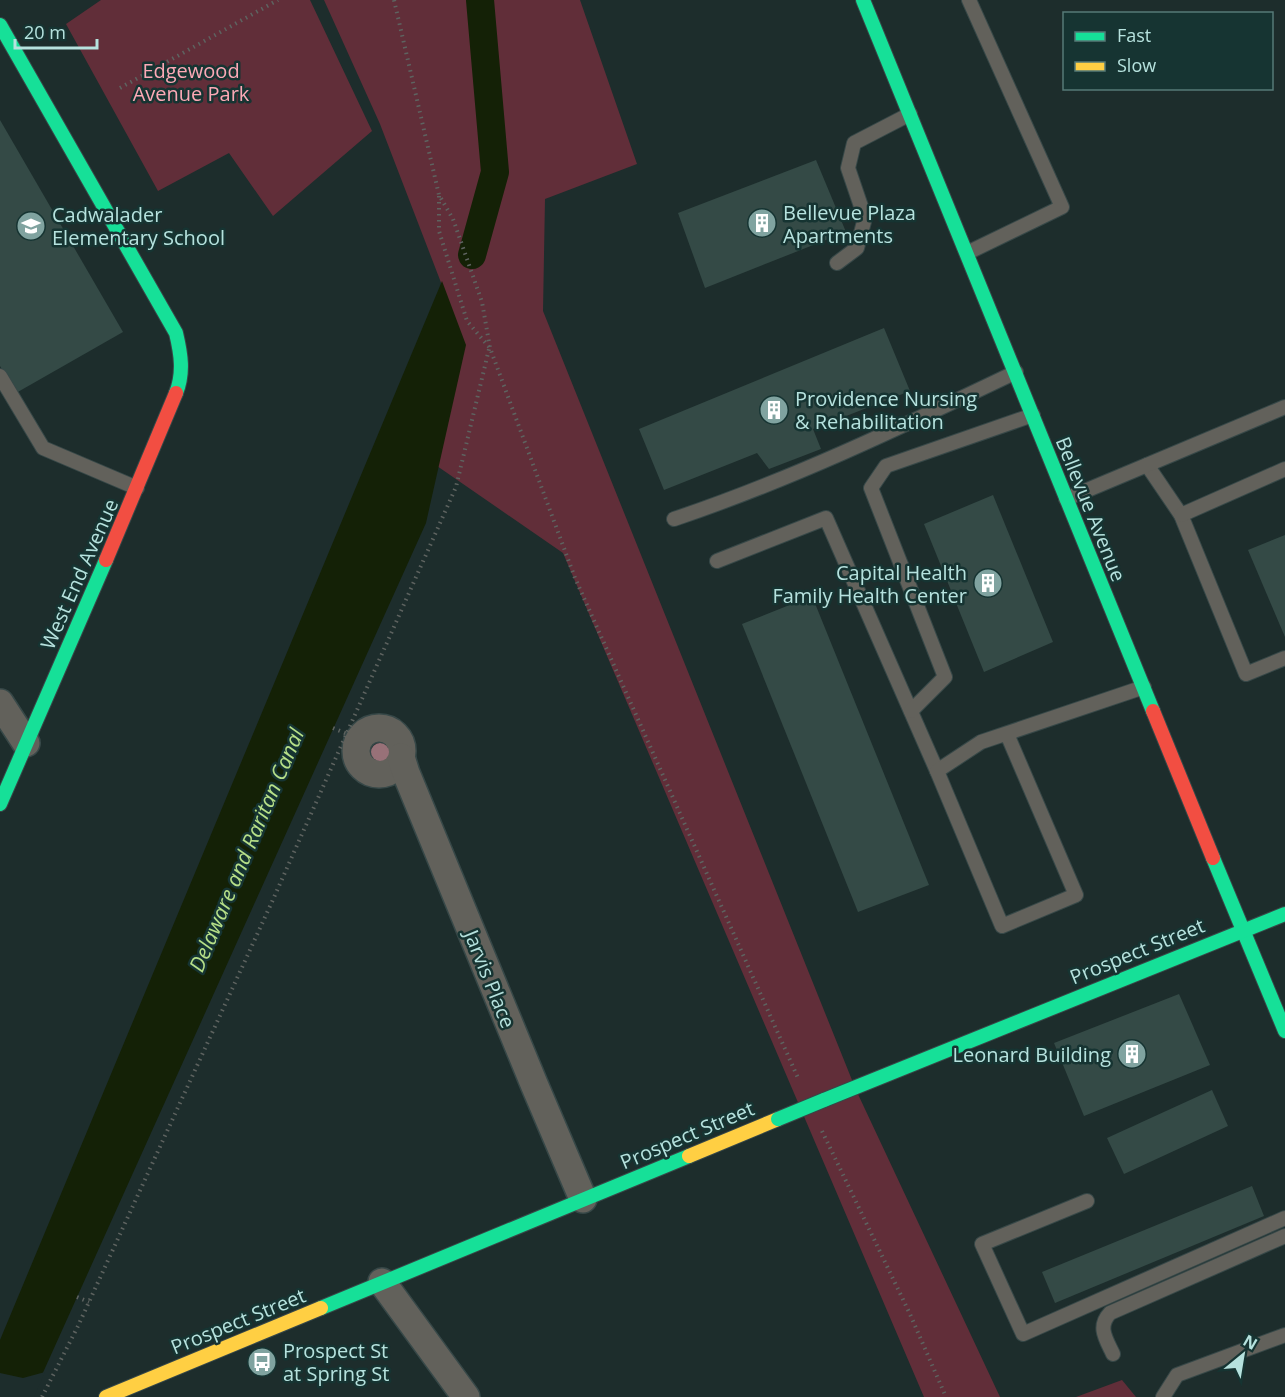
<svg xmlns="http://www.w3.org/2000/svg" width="1285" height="1397" font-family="'Open Sans',sans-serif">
<rect width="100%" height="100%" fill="#1d2d2c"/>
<!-- green -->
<g fill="#612e39">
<polygon points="101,0 310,0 372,131 273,216 229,153 158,191 66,24"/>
<polygon points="324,0 580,0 637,164 545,199 543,311 856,1090 1000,1397 924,1397 563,553 437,466 465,345 380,124"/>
<polygon points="1122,1380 1136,1397 1076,1397"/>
</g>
<!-- water -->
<polygon fill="#142106" points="442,281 466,345 426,523 32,1397 0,1397 0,1340"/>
<!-- pier -->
<polygon fill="#1d2d2c" points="45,1372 34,1397 0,1397 0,1373 23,1378"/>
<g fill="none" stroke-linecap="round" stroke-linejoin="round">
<!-- canal -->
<polyline stroke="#142106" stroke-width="28" points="472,255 495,172 480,0"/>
</g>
<!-- building -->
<g fill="#344a46">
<polygon points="0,120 123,332 16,393 0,366"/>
<polygon points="816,160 846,232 705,288 678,213"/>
<polygon points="884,328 910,391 813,429 821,449 769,469 757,453 664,490 639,429"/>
<polygon points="993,495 1053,642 984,672 924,524"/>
<polygon points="1285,535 1285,637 1248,550"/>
<polygon points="812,596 929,885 858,912 742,624"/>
<polygon points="1179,994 1210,1065 1084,1116 1054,1043"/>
<polygon points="1212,1090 1228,1126 1124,1174 1107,1138"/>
<polygon points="1252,1186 1264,1216 1055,1303 1042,1272"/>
</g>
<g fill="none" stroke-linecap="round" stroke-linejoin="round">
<!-- lane casing -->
<g stroke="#374848" stroke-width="16">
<g id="lane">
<polyline points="967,253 1062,207 969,0"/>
<polyline points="837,263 857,248 865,218 848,168 854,143 910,114"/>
<polyline points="0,376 43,448 137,488"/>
<polyline points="1147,465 1181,515 1246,674 1285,658"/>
<polyline points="1066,499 1285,407"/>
<polyline points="1181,515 1285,469"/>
<path d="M674,519C793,479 903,426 1016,372"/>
<polyline points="717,561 826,518 937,771"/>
<polyline points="911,711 945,677 871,488 886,466 1033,415"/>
<polyline points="1007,734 1076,895 1002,926 937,771 981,742 1144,687"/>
<polyline points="1087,1201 982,1244 1023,1334 1285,1218"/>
<path d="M1113,1354C1106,1339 1097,1327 1110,1313L1285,1236"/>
<polyline points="1163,1397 1177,1375 1285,1335"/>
</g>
</g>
<!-- street casing -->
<g stroke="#374848" stroke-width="30">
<g id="street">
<polyline points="0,703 26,743"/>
<circle cx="379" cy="751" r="23"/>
<polyline points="401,757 406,773 534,1084 583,1199"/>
<polyline points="382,1282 466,1397"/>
</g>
</g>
<!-- fast casing -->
<g stroke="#374848" stroke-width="16">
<g id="fast">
<polyline points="863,0 1153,711"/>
<path d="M0,25L176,333C181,354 184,373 176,393"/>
<polyline points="0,804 106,560"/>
<polyline points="1213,858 1285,1031"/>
<polyline points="824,1100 1285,914"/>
<polyline points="321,1308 689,1156"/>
</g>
</g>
<!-- slow casing -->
<g stroke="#374848" stroke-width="16">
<g id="slow">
<polyline points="689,1156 778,1119"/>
<polyline points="106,1397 321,1308"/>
</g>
</g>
<!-- jam casing -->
<g stroke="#374848" stroke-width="16">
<g id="jam">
<polyline points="106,560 176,393"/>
<polyline points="1153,711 1213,858"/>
</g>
</g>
<!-- path -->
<g stroke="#5e6360" stroke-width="4" stroke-dasharray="1.5 4.5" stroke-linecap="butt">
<polyline points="394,0 439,195 453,219 482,302 490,348 575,578 798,1078"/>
<polyline points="120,88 278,0"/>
<polyline points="439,196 439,231 467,321 489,347"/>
<polyline points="333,728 359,739"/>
<polyline points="822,1131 909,1312 946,1397"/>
<polyline points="77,1297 89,1302"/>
<polyline points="42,1397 78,1326 271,904 456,487 489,349"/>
</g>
<!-- lane -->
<use href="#lane" stroke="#62615b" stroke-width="14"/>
<!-- street -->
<use href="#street" stroke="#62615b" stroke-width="27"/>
<!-- fast -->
<use href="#fast" stroke="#16e098" stroke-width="14"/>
<!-- slow -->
<use href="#slow" stroke="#ffcf43" stroke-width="14"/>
<!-- jam -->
<use href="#jam" stroke="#f24e42" stroke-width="14"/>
<!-- fast-bridge casing -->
<g stroke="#374848" stroke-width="16" stroke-linecap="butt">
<polyline id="fast-bridge" points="778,1119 824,1100"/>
</g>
<!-- fast-bridge -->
<use href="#fast-bridge" stroke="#16e098" stroke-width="14"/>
</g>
<!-- trees -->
<circle fill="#987178" cx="380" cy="752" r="9"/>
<!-- icons -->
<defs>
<g id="building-disc" transform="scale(1.5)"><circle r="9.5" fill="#80a3a0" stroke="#163432"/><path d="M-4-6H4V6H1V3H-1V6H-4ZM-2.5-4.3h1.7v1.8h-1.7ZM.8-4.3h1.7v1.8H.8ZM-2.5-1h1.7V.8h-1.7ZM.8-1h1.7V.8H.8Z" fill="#fff"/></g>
<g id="school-disc" transform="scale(1.5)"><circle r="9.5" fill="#80a3a0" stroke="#163432"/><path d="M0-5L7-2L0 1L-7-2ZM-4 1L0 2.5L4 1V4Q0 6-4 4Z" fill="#fff"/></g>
<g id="bus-disc" transform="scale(1.5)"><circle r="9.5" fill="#80a3a0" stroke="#163432"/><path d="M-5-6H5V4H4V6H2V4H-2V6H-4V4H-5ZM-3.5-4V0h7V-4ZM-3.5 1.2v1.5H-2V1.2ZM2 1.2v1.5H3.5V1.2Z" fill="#fff"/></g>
</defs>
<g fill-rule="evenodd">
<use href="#building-disc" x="762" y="223"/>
<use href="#school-disc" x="31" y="226"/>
<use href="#building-disc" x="774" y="410"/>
<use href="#building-disc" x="988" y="583"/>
<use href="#building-disc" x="1132" y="1054"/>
<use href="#bus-disc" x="262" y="1362"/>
</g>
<g text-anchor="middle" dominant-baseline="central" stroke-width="5" stroke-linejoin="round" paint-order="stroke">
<!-- park labels -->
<g font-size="20" fill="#fca9b6" stroke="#163432">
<text x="191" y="70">Edgewood<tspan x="191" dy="23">Avenue Park</tspan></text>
</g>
<!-- poi labels -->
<g font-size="20" fill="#b6e2de" stroke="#163432" text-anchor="start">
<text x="783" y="212">Bellevue Plaza<tspan x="783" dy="23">Apartments</tspan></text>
<text x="52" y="214">Cadwalader<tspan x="52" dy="23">Elementary School</tspan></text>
<text x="795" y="398">Providence Nursing<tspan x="795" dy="23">&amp; Rehabilitation</tspan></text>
<text x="967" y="572" text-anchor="end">Capital Health<tspan x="967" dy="23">Family Health Center</tspan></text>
<text x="1111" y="1054" text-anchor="end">Leonard Building</text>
<text x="283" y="1350">Prospect St<tspan x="283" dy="23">at Spring St</tspan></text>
</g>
<!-- street labels -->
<g font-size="20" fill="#b6e2de" stroke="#163432">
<text transform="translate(1091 509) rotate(68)">Bellevue Avenue</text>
<text transform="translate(79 574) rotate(-66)">West End Avenue</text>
<text transform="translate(1137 951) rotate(-22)">Prospect Street</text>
<text transform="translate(490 979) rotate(68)">Jarvis Place</text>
<text transform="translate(687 1135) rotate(-23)">Prospect Street</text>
<text transform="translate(238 1321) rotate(-22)">Prospect Street</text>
</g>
<!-- water labels -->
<g font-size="21" font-style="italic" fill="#b7e088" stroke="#163432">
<text transform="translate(246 850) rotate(-67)">Delaware and Raritan Canal</text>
</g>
</g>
<!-- legend -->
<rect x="1063" y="12" width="210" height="78" fill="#163432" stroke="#567a77" stroke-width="1.5"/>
<rect x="1075" y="32" width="30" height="9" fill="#16e098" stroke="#567a77" stroke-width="1.5"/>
<text x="1117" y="42" font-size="18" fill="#b6e2de">Fast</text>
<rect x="1075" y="62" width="30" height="9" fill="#ffcf43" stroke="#567a77" stroke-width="1.5"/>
<text x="1117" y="72" font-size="18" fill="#b6e2de">Slow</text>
<!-- north arrow -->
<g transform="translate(1243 1355) rotate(30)" stroke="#163432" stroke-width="4.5" paint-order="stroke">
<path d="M0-4.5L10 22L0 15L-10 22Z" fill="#b6e2de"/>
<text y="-9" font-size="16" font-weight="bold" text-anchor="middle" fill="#b6e2de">N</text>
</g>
<!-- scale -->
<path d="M15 39v9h82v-9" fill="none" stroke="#b6e2de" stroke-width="3"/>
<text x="24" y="39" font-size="18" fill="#b6e2de" stroke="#163432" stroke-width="4.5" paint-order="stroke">20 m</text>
</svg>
